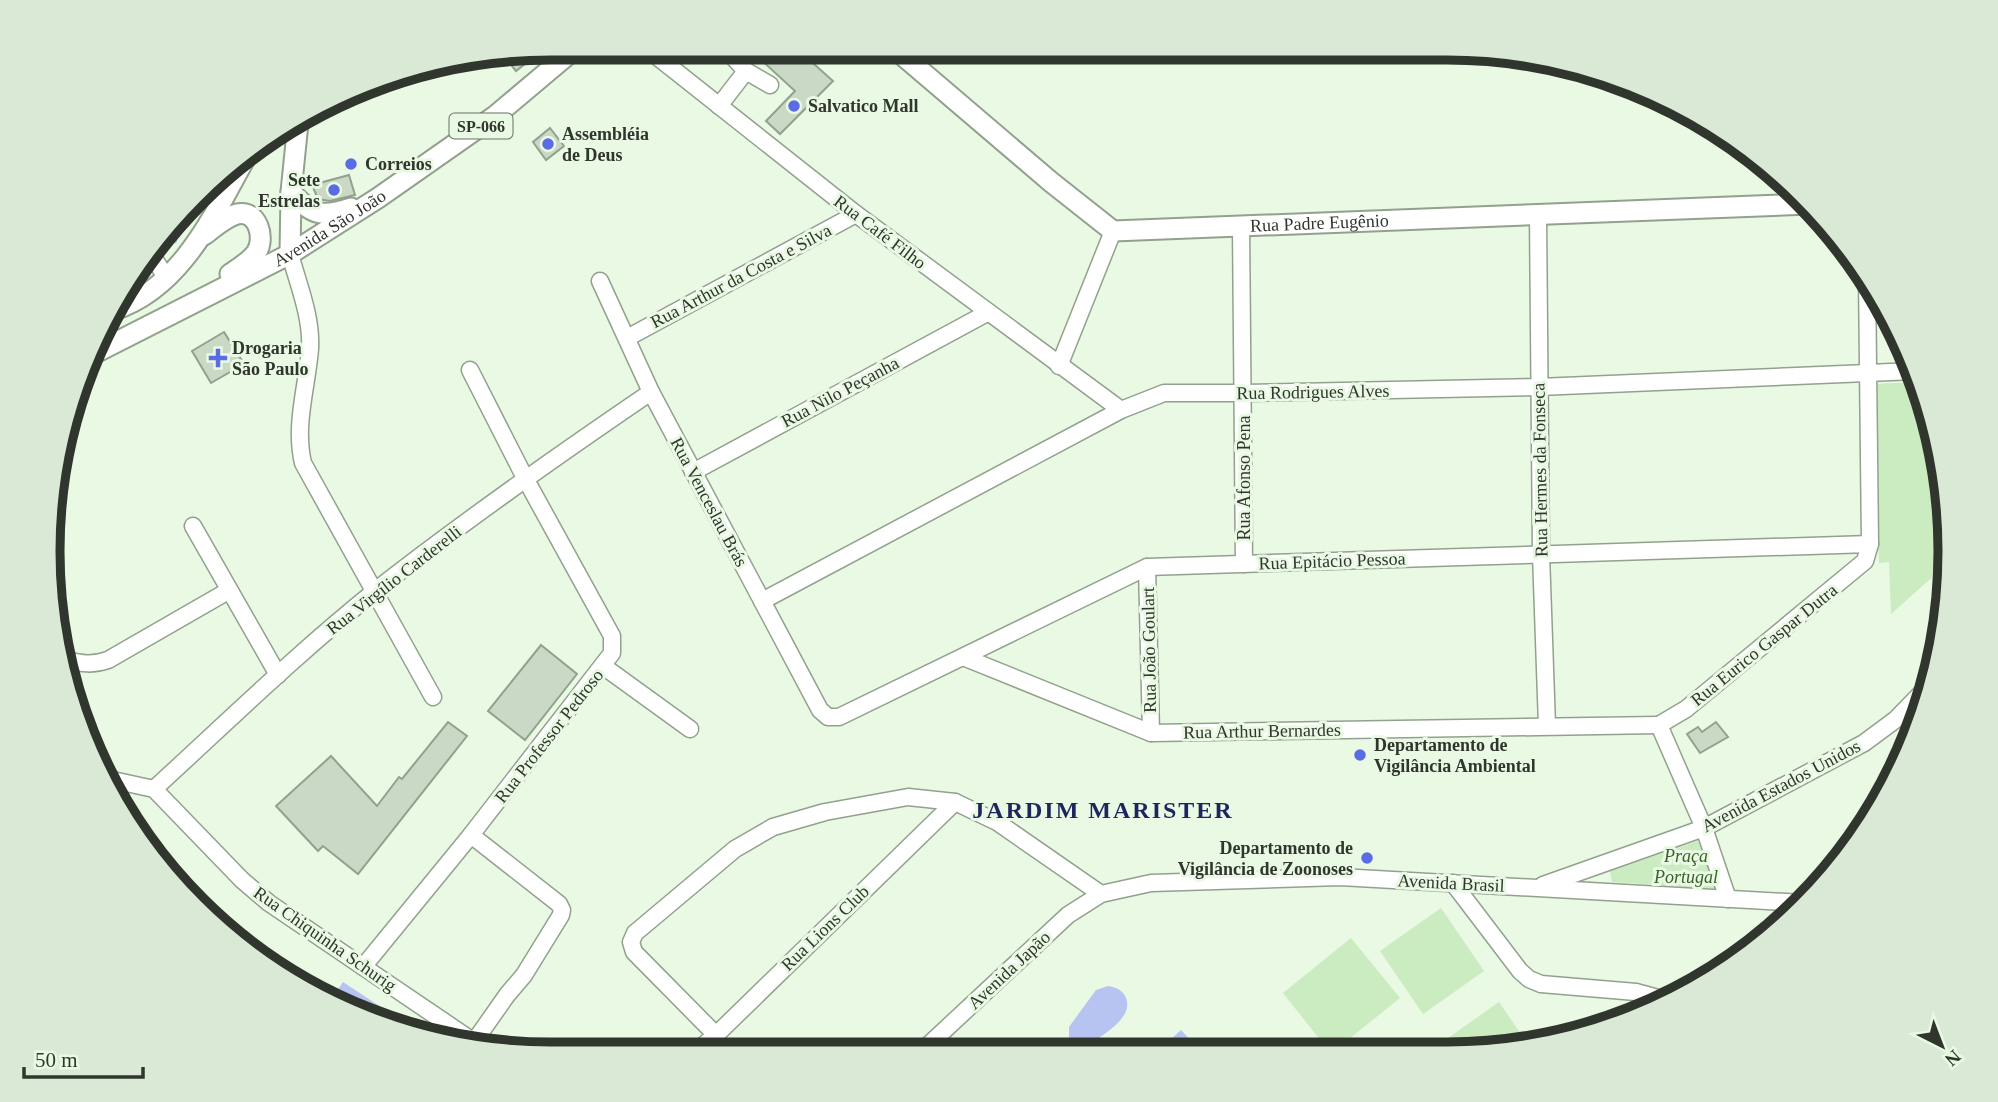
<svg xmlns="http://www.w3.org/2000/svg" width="1998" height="1102" font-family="'Times New Roman',serif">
<rect width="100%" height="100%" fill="#e9f9e4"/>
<!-- green -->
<g fill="#cbebc1">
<polygon points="1919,382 1933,420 1950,518 1948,563 1891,614 1889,562 1879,563 1871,384"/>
<polygon points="1698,841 1718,889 1612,882 1610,871"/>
<polygon points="1441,908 1484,971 1423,1014 1380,951"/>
<polygon points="1351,938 1400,998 1334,1051 1329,1051 1283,993"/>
<polygon points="1499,1002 1529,1046 1512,1050 1442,1051 1438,1045"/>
</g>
<!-- water -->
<g fill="#b7c3f0">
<polygon points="343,982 390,1013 384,1022 331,1000"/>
<path d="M1108,986C1116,987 1123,990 1126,998C1134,1018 1102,1035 1089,1045H1075L1069,1037V1027L1096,990Z"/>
<polygon points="1181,1030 1196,1046 1191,1052 1179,1052 1169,1041"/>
</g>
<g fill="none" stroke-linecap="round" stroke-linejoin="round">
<!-- stream -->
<polyline stroke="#b7c3f0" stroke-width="4.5" points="175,226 175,241"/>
</g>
<!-- building -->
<g fill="#cad9c5" stroke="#92a18e" stroke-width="2">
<polygon points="747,47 796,48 833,81 780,134 766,121 795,91"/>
<polygon points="545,48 516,71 503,55"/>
<polygon points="550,128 564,146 546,160 533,142"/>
<polygon points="349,175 355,195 330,201 318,199 312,185"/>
<polygon points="224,332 244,364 211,383 192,351"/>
<polygon points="541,645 577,674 525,740 488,711"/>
<polygon points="448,722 467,736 358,874 323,846 318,851 276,806 331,756 377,806 399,777 402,779"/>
<polygon points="1716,722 1728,737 1700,753 1687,734 1698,727 1702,732"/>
</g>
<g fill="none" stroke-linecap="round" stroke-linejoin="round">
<!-- minor casing -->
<g stroke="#92a18d" stroke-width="19">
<g id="minor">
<polyline points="645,47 856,214 1121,410"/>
<polyline points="746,71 770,85"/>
<polyline points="719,106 746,71 724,47"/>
<polyline points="1538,214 1541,554 1547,726"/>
<polyline points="1241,225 1244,564"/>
<polyline points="150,252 167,279"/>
<path d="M290,254C298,284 312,317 310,349C307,387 294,425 303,463L433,697"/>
<polyline points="600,281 651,392 820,710 828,717 839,717 1147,567 1870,544"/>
<polyline points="627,338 856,214"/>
<polyline points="1059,366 1113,231"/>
<polyline points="693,472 987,313"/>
<polyline points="193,526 278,675"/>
<polyline points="1147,567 1151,733"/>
<polyline points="762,601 1121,410 1164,393 1244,393 1539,387 1915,371"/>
<polyline points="963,657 1151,733 1659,725"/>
<path d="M66,660C82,664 93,665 108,660L228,591"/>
<polyline points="603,666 690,729"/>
<polyline points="1659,725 1686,709 1865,561 1870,544 1867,277"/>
<polyline points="1659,725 1704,828 1728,899"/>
<polyline points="108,779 154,789 242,880 269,903 483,1048"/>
<path d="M154,789C227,722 298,653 375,591C464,521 557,456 651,392"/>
<polyline points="471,835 559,904 562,910 561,915 524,975 507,995 474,1042"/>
<polyline points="1453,883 1520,971 1529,979 1541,984 1636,992 1669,1001"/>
<polyline points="1543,885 1704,828 1864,743 1895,720 1931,683"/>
<polyline points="363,967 471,835 612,653 612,636 525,478 470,370"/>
<polyline points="716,1035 634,952 631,942 635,933 735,849 773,827 825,812 908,797 955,802 997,822 1101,894"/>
<polyline points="921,1052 1068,915 1101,894 1151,883 1340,877 1803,903"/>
<polyline points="694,1053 716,1035 955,802"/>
</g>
</g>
<!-- major casing -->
<g stroke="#92a18d" stroke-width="23">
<g id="major">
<path id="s1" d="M894,48L1051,182L1113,231L1809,204"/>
<path d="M291,192C312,215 321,218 351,208"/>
<path d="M204,235C214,228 225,217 237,214C258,209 266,239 256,253C249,262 239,268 230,274"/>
<polyline points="290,254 291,192 298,123"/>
<path d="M114,310C185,287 217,207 251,148"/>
<path id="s2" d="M95,353L290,254L378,198L495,116L577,47"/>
</g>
</g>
<!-- minor -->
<use href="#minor" stroke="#fff" stroke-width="16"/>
<!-- major -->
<use href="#major" stroke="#fff" stroke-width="19"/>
</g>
<!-- markers -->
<g fill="#5a6ce3" stroke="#e9f9e4" stroke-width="2.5">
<circle cx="794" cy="106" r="7"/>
<circle cx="548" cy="144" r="7"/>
<circle cx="351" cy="164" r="7"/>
<circle cx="334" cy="190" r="7"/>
<path d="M214.5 347.5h7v7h7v7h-7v7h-7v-7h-7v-7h7z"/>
<circle cx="1360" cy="755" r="7"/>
<circle cx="1367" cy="858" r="7"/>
</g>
<g text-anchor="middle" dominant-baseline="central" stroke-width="6" stroke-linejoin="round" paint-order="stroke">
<!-- shield labels -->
<rect fill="#e9f9e4" stroke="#687065" stroke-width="2" x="449.5" y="113.5" width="63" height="25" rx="5"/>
<g font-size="16" font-weight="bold" fill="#30362e">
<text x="481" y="126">SP-066</text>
</g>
<!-- poi labels -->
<g font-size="18" font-weight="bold" fill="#30362e" stroke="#e9f9e4" text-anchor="start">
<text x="808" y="106">Salvatico Mall</text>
<text x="562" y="134">Assembléia<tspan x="562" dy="21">de Deus</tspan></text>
<text x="365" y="164">Correios</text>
<text x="320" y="180" text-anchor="end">Sete<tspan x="320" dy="21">Estrelas</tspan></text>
<text x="232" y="348">Drogaria<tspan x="232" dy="21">São Paulo</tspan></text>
<text x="1374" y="745">Departamento de<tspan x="1374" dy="21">Vigilância Ambiental</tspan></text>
<text x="1353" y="848" text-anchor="end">Departamento de<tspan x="1353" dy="21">Vigilância de Zoonoses</tspan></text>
</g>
<!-- street labels -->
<g font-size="18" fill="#30362e" stroke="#e9f9e4">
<text stroke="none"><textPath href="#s1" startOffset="492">Rua Padre Eugênio</textPath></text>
<text stroke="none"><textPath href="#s2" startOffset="266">Avenida São João</textPath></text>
<text transform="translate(880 232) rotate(37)">Rua Café Filho</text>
<text transform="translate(741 276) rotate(-28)">Rua Arthur da Costa e Silva</text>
<text transform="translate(840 392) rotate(-28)">Rua Nilo Peçanha</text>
<text transform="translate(1313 392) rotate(-1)">Rua Rodrigues Alves</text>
<text transform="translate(1540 470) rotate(-91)">Rua Hermes da Fonseca</text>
<text transform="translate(1244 478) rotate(-90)">Rua Afonso Pena</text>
<text transform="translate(709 502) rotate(62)">Rua Venceslau Brás</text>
<text transform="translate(1332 561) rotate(-2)">Rua Epitácio Pessoa</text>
<text transform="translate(394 580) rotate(-38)">Rua Virgílio Carderelli</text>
<text transform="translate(1764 645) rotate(-39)">Rua Eurico Gaspar Dutra</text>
<text transform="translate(1149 650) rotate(-91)">Rua João Goulart</text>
<text transform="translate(1262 731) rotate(-1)">Rua Arthur Bernardes</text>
<text transform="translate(549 736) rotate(-52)">Rua Professor Pedroso</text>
<text transform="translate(1781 786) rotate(-28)">Avenida Estados Unidos</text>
<text transform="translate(1451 883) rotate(3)">Avenida Brasil</text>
<text transform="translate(825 928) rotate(-44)">Rua Lions Club</text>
<text transform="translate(325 939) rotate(35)">Rua Chiquinha Schurig</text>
<text transform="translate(1009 970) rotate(-43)">Avenida Japão</text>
</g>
<!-- park labels -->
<g font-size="18" font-style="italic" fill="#39612b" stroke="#e9f9e4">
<text x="1686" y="856">Praça<tspan x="1686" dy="21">Portugal</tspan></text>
</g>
<!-- district labels -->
<g font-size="24" font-weight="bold" letter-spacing="2" fill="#1e265e" stroke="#e9f9e4">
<text x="1103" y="810">JARDIM MARISTER</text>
</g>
</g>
<!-- crop -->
<path d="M0 0H1998V1102H0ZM551 60H1447A491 491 0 0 1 1938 551V551A491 491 0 0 1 1447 1042H551A491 491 0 0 1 60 551V551A491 491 0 0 1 551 60Z" fill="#dae9d5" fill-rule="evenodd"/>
<path fill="none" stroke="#30362e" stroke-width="9" d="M551 60H1447A491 491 0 0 1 1938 551V551A491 491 0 0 1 1447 1042H551A491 491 0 0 1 60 551V551A491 491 0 0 1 551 60Z"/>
<!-- north arrow -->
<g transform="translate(1942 1046) rotate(138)" stroke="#e9f9e4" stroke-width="5" paint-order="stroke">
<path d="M0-5L12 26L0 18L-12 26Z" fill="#30362e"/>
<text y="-10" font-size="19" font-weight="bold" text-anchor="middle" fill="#30362e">N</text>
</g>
<!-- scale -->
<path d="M24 1067v10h119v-10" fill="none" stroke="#30362e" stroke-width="3.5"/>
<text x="35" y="1067" font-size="21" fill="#30362e" stroke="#e9f9e4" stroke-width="5" paint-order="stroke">50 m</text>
</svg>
